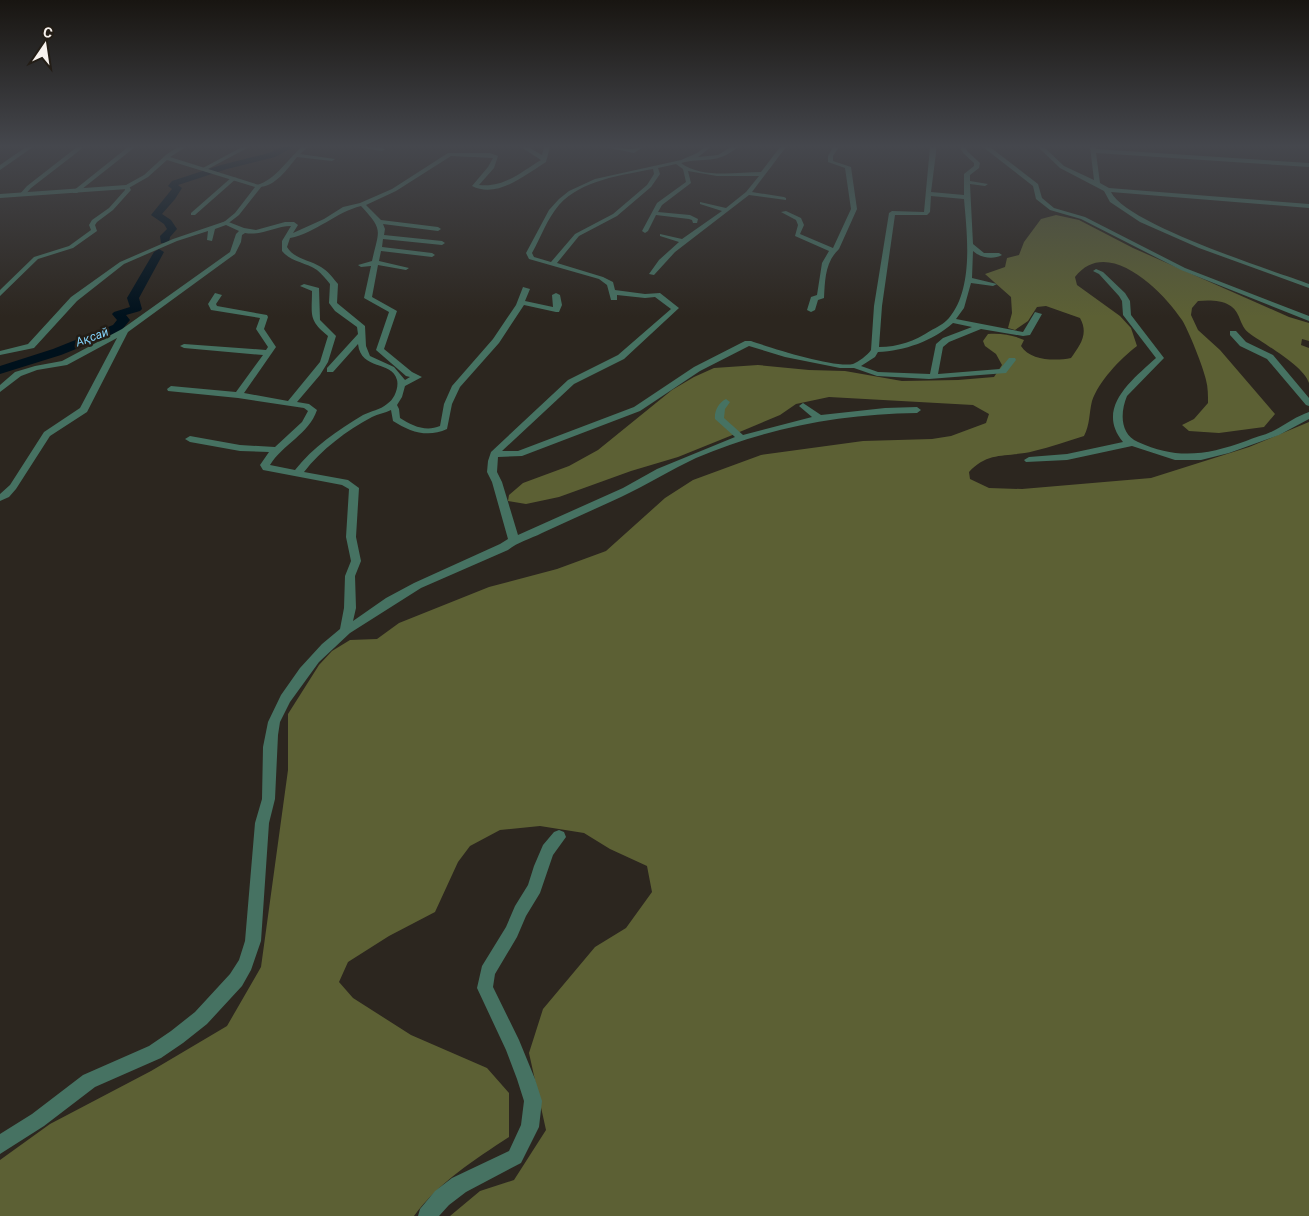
<svg xmlns="http://www.w3.org/2000/svg" width="1309" height="1216" font-family="Roboto,sans-serif">
<rect width="100%" height="100%" fill="#2c261f"/>
<!-- forest -->
<path fill="#5c6034" d="M1056,215L1079,220L1133,248L1289,317L1309,323V341L1302,339L1301,345L1309,348V383C1303,365 1265,345 1249,333C1239,326 1241,311 1229,305C1221,300 1208,300 1198,301L1192,308L1191,315L1198,330L1220,350L1275,414L1264,427L1219,433L1189,431L1182,425L1194,419L1208,403C1208,396 1208,387 1206,380C1204,369 1188,329 1182,320C1163,291 1107,235 1075,277L1077,285L1120,316L1131,328L1137,346C1120,359 1099,381 1092,401C1089,413 1090,425 1084,436C1067,441 1051,447 1034,451C1008,458 989,450 969,472L970,479L989,488L1022,489L1151,478L1249,447L1309,422V1216H450L480,1191L514,1180L546,1130L529,1053L543,1009L595,947L626,928L652,892L647,866L610,849L584,833L540,826L500,830L470,846L458,862L435,912L389,936L348,962L339,982L353,998L411,1035L487,1068L509,1093V1137C474,1160 439,1182 414,1216H0V1160L50,1124L151,1071L227,1026L261,967L288,770V714L319,665L332,651L350,640L377,639L399,623L489,587L557,569L606,551L665,498L693,480L761,455L863,441L932,439L951,436L986,423L989,414L973,405L829,397L796,404L780,415L730,436L678,457L631,471L559,497L526,504L508,501L509,495L523,483L569,466L598,450L672,390L694,377L714,368L758,365L809,370L845,371L902,381L958,380L994,377L1002,365L996,354L985,346L983,341L988,334C1001,333 1013,335 1024,340L1021,346C1030,361 1056,361 1071,358C1080,345 1089,334 1080,318L1046,306L1037,307L1028,321L1015,330L1008,328L1012,313L1011,297L985,274L1005,267L1007,258L1019,255L1024,242L1041,219Z"/>
<g fill="none" stroke-linecap="round" stroke-linejoin="round">
<!-- river -->
<g fill="#00111c" fill-rule="evenodd">
<polygon points="282,147 293,147 275,157 227,169 178,185 182,188 175,199 162,214 171,220 177,229 170,237 169,243 161,243 160,236 167,229 164,224 151,215 172,189 168,186 172,181 221,165 269,153"/>
<polygon points="159,249 164,252 139,298 142,309 140,311 126,315 130,320 121,331 61,355 0,374 0,366 53,349 113,325 117,320 112,314 114,312 130,307 127,298 154,252"/>
</g>
<!-- minor -->
<g fill="#467262" fill-rule="evenodd">
<polygon points="26,147 33,147 0,170 0,165"/>
<polygon points="77,147 84,147 31,188 24,196 20,196 19,195 27,186"/>
<polygon points="128,147 135,147 77,193 73,193 73,191"/>
<polygon points="242,147 249,147 208,169 203,168"/>
<path d="M302,147H308L300,154L335,159L332,161L297,157C287,169 275,188 257,187V185C277,179 287,159 302,147Z"/>
<polygon points="357,147 379,147 385,149 382,151"/>
<path d="M521,147H528L542,155L544,147H550L546,162C525,175 497,199 472,186L488,167L493,158L451,156L396,191L366,205L381,220L438,227L441,229L438,231L383,224L385,229L384,235L442,241L445,243L442,245L383,239L382,247L432,253L435,255L432,257L381,251L379,261L409,268L406,270L378,265L372,297L397,311L384,349L412,372L422,377L405,386L402,397L397,405L399,409L400,418C412,426 426,432 440,426L444,404L452,386L493,339L516,305L523,287L530,289L525,301L553,307L552,295L556,293L560,295L562,305L559,312H556L524,305L499,343L460,387L452,404L447,429C428,438 410,432 393,421L391,410C385,413 378,414 372,417C347,430 321,450 304,472L348,480L359,488L356,537L361,561L355,576L356,608L353,621L386,598L414,583L500,544L508,539L492,482L487,472L488,461L491,452L568,380L618,355L671,309L655,297L645,298L617,295V300H611L607,285L599,279L529,259L526,253L549,210L559,199L569,191L595,179L681,160L697,153L705,147H711L698,157L718,155L731,147H738C716,165 704,157 681,163C702,179 737,172 761,172L780,147H786L752,192L784,197L786,198V200L749,195L675,252L654,275L649,274L659,260L679,242L660,236V234L682,239L722,211L700,204V202L726,208L746,192L759,176H717L688,171L691,183L662,205L658,212L690,215L698,219L697,223H693L692,220L689,219L656,215L648,231L645,233L642,231L657,203L686,182L683,169L676,164L658,168L660,174L651,187L617,216L579,236L557,263L603,277L613,282L615,290L645,294L660,293L679,308L624,359L574,384L502,451H518L634,407L694,367L745,341H751C771,348 834,368 853,364C858,362 868,355 871,350L874,306L889,213L892,211L924,212L930,147H936V153L931,192L964,195V174L974,166V163L963,153L960,147H966L967,151L980,163L979,168L970,175V181L988,184L985,186L970,184L973,244L984,253H999L1002,255C993,260 981,258 973,251L972,278L997,284L993,286L971,283L964,308L956,319L1023,332L1035,312L1042,314L1030,335L1023,336L981,329L949,342L943,347L938,374L1000,369L1009,358H1015L1016,360L1006,373L929,379L877,376L854,368H840L785,357L749,346L700,371L640,411L522,456L498,457L497,472L502,482L518,535L623,488L657,469L735,437L715,419C714,411 719,402 726,399L730,402L725,409L724,418L743,435L812,417L799,406L803,403L821,415L885,408L917,407L921,410L917,413C840,414 766,428 696,458C670,470 647,485 621,497C595,509 568,521 542,533C530,539 518,542 508,550L421,588L350,633L319,662L290,702L280,722L278,735L275,799L269,823L261,941L251,970L242,986L207,1024L183,1043L161,1058L95,1087L44,1126L0,1154V1134L32,1114L83,1075L149,1046L171,1031L195,1012L230,974L239,960L245,941L255,823L262,799L263,747L268,722L281,695L300,668L322,644L340,629L344,608L345,576L351,561L346,537L349,489L342,485L263,470L260,465L269,452L240,451L190,442L185,439L190,436L240,445L275,447L302,422L308,411L304,408L238,398L168,391L167,389L171,386L236,392L263,355L184,348L180,346L184,344L266,350L268,347L256,329L260,318L211,310L208,304L215,293L222,295L216,304L217,306L267,315L268,317L264,329L276,347L244,393L288,401L320,362L328,336C308,320 312,315 312,291L300,286L304,284L319,288L320,320L336,336L328,362L320,375L297,402L309,404L317,410C309,434 283,444 270,465L295,470C313,447 338,430 363,415C371,411 380,410 387,404C394,400 399,388 397,380C392,360 361,371 358,344L333,372H327V368L358,334L357,327L335,311L329,303L330,284C326,279 322,274 317,270C305,262 291,262 282,251V241L291,226C275,226 262,236 245,233L242,235L241,242L235,254L128,332L87,412L50,436L16,489L9,497L0,501V494L10,485L44,432L80,408L117,338L67,365L37,370L21,376L0,392V385L15,372L35,366L62,361L122,329L230,252L236,234L239,231L226,225L215,229L212,241L207,240L208,231L177,241L124,264L77,301L34,348L0,355V351L28,344L71,297L120,262L173,239L226,221L244,228L256,230L285,222H294L298,225L293,233L324,219L343,207L360,203L392,189L448,153H490L498,156L494,168L479,185C504,188 521,172 541,160ZM653,169L654,174L647,185L613,214L575,234L551,262L534,257L532,253C541,237 547,219 559,205C581,180 622,175 653,169ZM931,196L964,199C967,234 974,288 949,318C944,324 937,327 930,331C915,341 898,347 879,347L882,306L895,215H927L930,212ZM361,206C384,231 379,229 372,261L358,265L361,267L371,266L364,298L389,312L376,350L406,376L410,377L405,380L394,367L370,356L366,346L365,326L337,303L338,284C333,278 328,271 321,267C310,260 294,259 287,247L290,238C316,233 336,212 361,206ZM953,323L972,327L943,338L936,344L930,374L878,372L861,366L875,357L878,352C904,351 933,341 953,323Z"/>
<polygon points="605,147 633,149 643,147 634,153"/>
<path d="M833,147H839L833,156V161L851,167L857,209L839,249C825,262 825,280 824,298L818,300L815,310L811,312L807,310L811,297L817,295L822,263L829,251L795,236L798,225L796,220L781,212L786,211L801,218L804,225L800,234L833,248L851,209L845,168L828,162V156Z"/>
<polygon points="983,147 990,147 1038,184 1042,198 1054,208 1085,217 1185,268 1309,316 1309,321 1181,270 1081,219 1050,210 1036,199 1033,186"/>
<path d="M1038,147H1044L1064,166L1094,180L1090,147H1096V149L1309,163V167L1096,153L1100,183L1109,188L1309,204V208L1111,192C1126,224 1271,270 1309,284V288L1199,248L1140,222L1110,202L1104,191L1060,168Z"/>
<polygon points="232,177 237,178 195,215 191,215 191,213"/>
<polygon points="125,186 129,186 131,190 113,210 97,222 95,225 97,231 73,248 38,259 0,296 0,290 34,257 69,246 91,230 89,225 92,220 109,208 125,190"/>
<path d="M1096,269L1103,272L1125,293L1130,301L1131,315L1164,358L1127,396C1120,413 1120,434 1138,442C1177,460 1207,455 1246,441C1255,437 1266,435 1275,430C1286,424 1297,416 1309,412V419L1279,435L1229,453L1201,460H1175L1132,446L1067,460L1026,462L1024,460L1029,457L1067,454L1123,442C1095,408 1132,380 1156,358L1123,315L1122,301L1119,296L1099,274L1093,271Z"/>
<polygon points="1230,331 1236,331 1246,342 1273,355 1309,398 1309,406 1306,405 1267,359 1240,346 1230,335"/>
<polygon points="559,830 564,832 566,837 553,855 540,893 526,916 517,937 495,974 493,987 519,1040 535,1079 542,1101 539,1127 521,1163 466,1192 449,1205 439,1216 418,1216 420,1209 435,1191 452,1178 509,1151 521,1125 524,1101 517,1079 506,1050 477,988 482,966 506,927 515,906 528,885 534,866 543,845 554,832"/>
</g>
<!-- tertiary -->
<polygon fill="#467262" fill-rule="evenodd" points="178,147 186,147 170,157 262,186 239,215 226,225 222,223 224,222 235,213 255,187 167,160 148,177 127,189 0,198 0,194 126,185 144,175 167,154"/>
</g>
<!-- sky -->
<linearGradient id="sky" x2="0" y2="1"><stop stop-color="#181511"/><stop offset="0.46" stop-color="#45474d"/><stop offset="1" stop-color="#45474d" stop-opacity="0"/></linearGradient>
<rect width="1309" height="317" fill="url(#sky)"/>
<g text-anchor="middle" dominant-baseline="central" stroke-width="5" stroke-linejoin="round" paint-order="stroke">
<!-- far-water labels -->
<g font-size="12" font-style="italic" fill="#84d3fa" stroke="#231d16">
<text transform="translate(92 337) rotate(-20)">Ақсай</text>
</g>
</g>
<!-- north arrow -->
<g transform="translate(45 45) rotate(13)" stroke="#231d16" stroke-width="4" paint-order="stroke">
<path d="M0-4L9 19L0 12L-9 19Z" fill="#f7f2ee"/>
<text y="-8" font-size="14" font-weight="bold" text-anchor="middle" fill="#f7f2ee">С</text>
</g>
</svg>
